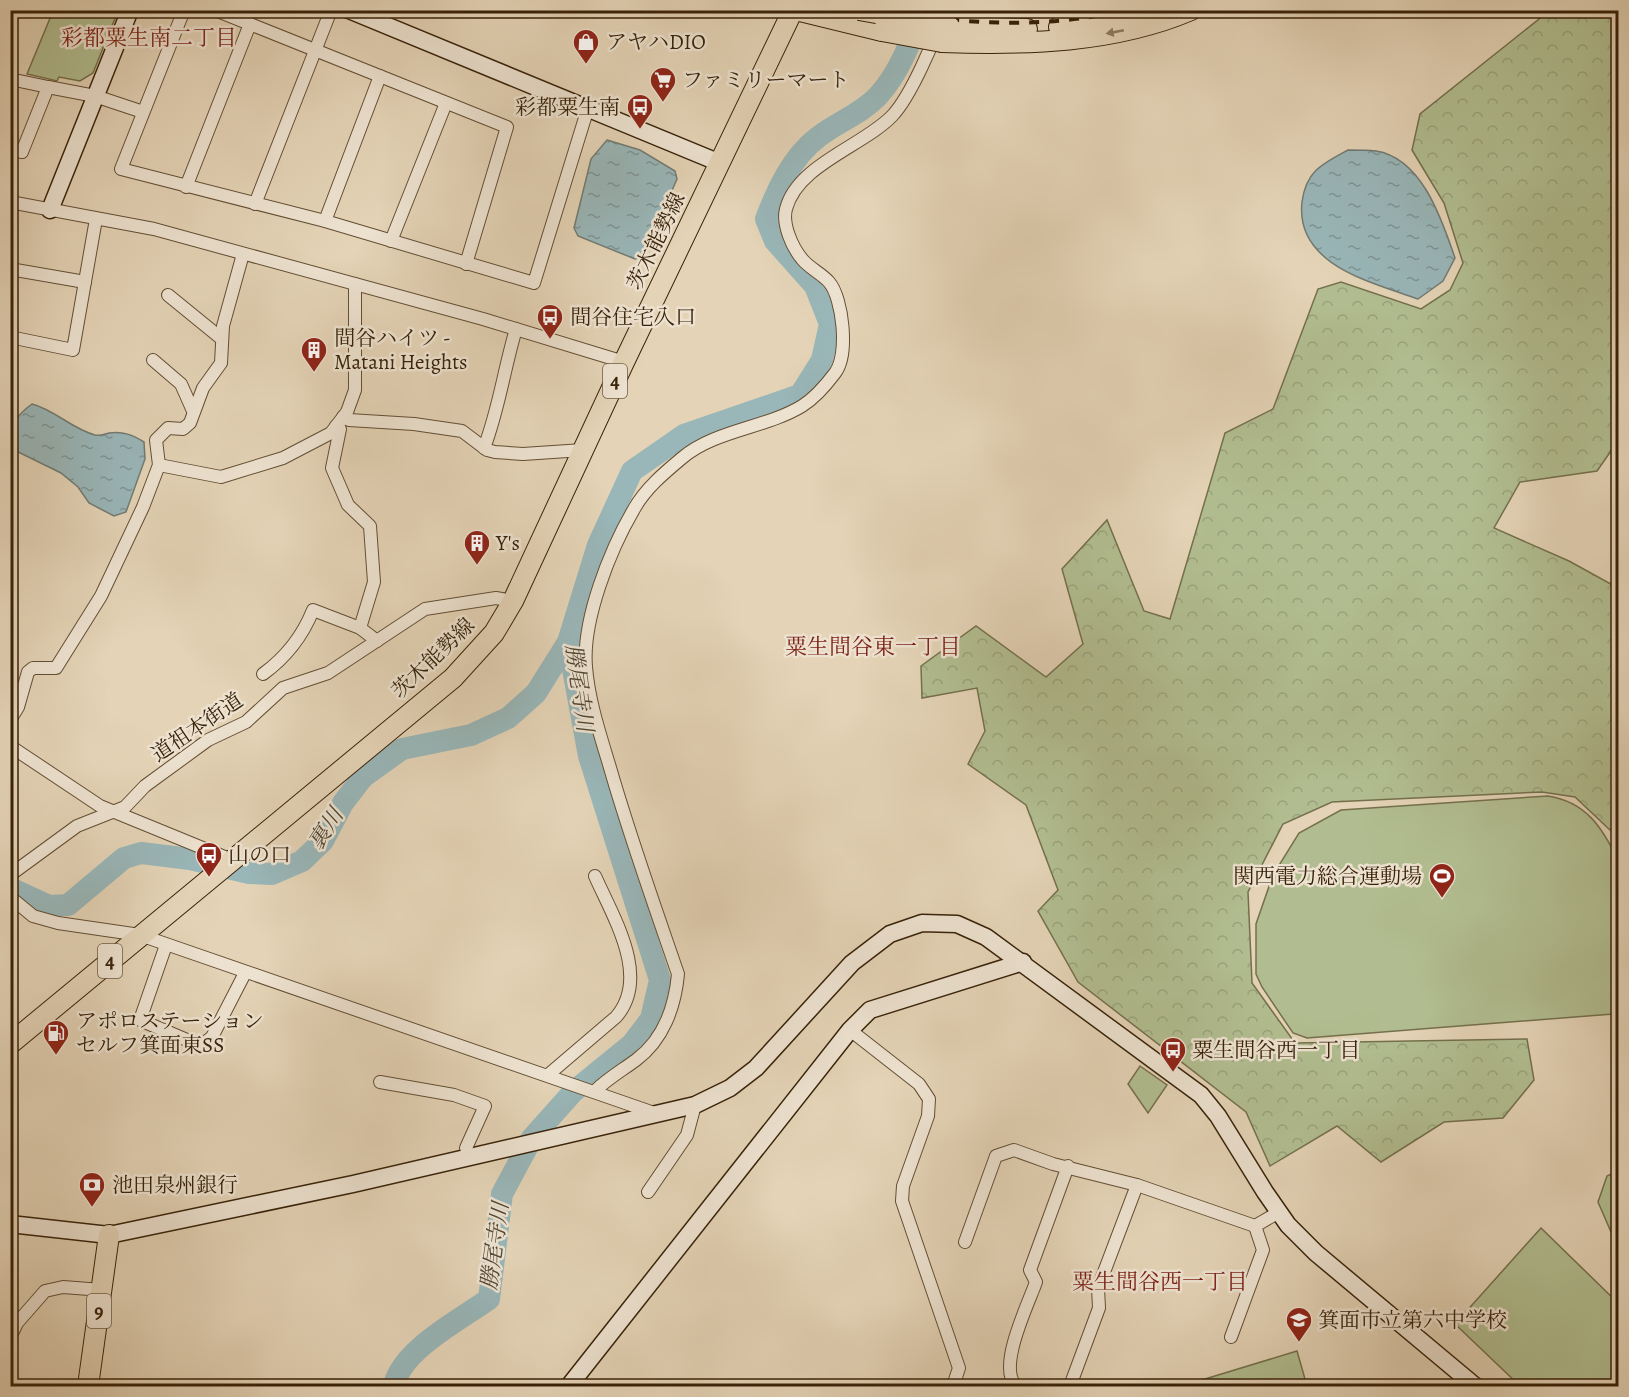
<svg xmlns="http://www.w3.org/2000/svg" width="1629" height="1397" font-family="Alegreya,'Noto Serif JP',serif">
<defs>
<pattern id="forest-crowns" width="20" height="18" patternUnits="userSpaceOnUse" patternTransform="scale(1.5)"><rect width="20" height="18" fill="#b1bd90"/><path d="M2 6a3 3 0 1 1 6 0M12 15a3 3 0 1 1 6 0" fill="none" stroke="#99a27b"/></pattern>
<pattern id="water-ripples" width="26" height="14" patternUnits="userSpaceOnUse" patternTransform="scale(1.5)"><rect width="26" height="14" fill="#99b6b8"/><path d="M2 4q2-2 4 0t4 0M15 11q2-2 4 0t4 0" fill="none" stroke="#7e9494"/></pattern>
</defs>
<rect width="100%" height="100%" fill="#e4d3b6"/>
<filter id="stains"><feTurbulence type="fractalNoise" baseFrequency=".00333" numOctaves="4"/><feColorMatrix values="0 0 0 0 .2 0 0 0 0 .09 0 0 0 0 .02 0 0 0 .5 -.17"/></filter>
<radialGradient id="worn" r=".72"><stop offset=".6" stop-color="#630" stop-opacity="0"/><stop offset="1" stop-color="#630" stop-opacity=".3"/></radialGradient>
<!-- forest -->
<polygon fill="url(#forest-crowns)" stroke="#74704c" stroke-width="1.5" points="1541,11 1618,11 1618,441 1597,471 1520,482 1494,528 1569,561 1618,588 1618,824 1611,831 1575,797 1542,792 1332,802 1283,824 1248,892 1252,983 1295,1043 1527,1039 1534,1080 1503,1118 1444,1122 1381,1162 1337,1126 1270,1166 1246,1112 1078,982 1038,911 1058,890 1026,805 968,764 985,731 977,688 922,698 921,666 976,626 1046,677 1083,644 1062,569 1107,520 1144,611 1170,619 1225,433 1273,409 1318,289 1341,282 1421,309 1450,290 1463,263 1444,203 1412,150 1420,114 1539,19"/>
<!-- green -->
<g fill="#b1bd90" stroke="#74704c" stroke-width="1.5">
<polygon points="53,11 118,11 93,73 80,81 59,77 57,81 27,74"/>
<path d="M1548,796C1586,802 1602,827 1618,860V1000L1613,1002V1014L1307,1038L1293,1033L1262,987L1256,974V924L1273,875L1299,833L1341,810Z"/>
<polygon points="1140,1066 1167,1085 1148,1113 1128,1084"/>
<polygon points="1618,1171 1618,1248 1598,1202 1607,1176"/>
<polygon points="1541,1228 1618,1303 1618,1386 1520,1386 1455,1324"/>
<polygon points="1297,1351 1307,1386 1182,1386"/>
</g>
<!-- water -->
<g fill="url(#water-ripples)" stroke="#727b72" stroke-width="1.5">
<polygon points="607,140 640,150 675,171 677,179 643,257 635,259 578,236 574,228 591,159"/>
<path d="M1348,150C1357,150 1367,150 1376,151C1422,158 1442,220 1455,258L1443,281L1418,299C1371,282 1295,265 1302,202C1306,171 1322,164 1348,150Z"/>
<path d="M32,404C55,410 72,429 95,435C100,436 105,434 109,433C123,431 133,435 144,442L145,459L126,512L114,516L89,503L78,487L61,473L14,450C6,430 15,416 32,404Z"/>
</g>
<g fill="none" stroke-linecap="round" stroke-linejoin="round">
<!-- river -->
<g stroke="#99b6b8" stroke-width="22">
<polyline points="10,888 49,906 68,905 124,858 141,853 190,859 249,873 272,874 302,861 323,841 343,803 363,777 402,749 471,735 508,718 536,693 568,642"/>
<path d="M394,1386C401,1350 460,1320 489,1299L502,1194L532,1138L573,1092L632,1044L651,1019L660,980L589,756L568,642L598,545L632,471L684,435L800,395L822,360L830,324L815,286L775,241L766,219C777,190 792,157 817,138C837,122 860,115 878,96C900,72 911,41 922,10"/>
</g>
<!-- street casing -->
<g stroke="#634e34" stroke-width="14">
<g id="street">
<polyline points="184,10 121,169 325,221 534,283 588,108"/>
<polyline points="215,10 507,127 466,264"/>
<polyline points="10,79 48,87 22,152 10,150"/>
<polyline points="48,87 95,96 143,112"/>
<polyline points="186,187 250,24"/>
<polyline points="10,202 154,229 483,319 624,362"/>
<polyline points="255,204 331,10"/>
<polyline points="325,221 380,76"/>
<polyline points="391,241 446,103"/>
<polyline points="10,269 85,282"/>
<polyline points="168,295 222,339"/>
<polyline points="10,337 73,350 96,219"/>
<polyline points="153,360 181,384 193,411"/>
<polyline points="343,417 349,420 414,424 462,431 487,450 495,452 523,454 583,450"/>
<polyline points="336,426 340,429 332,468 348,505 370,526 374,582 360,628"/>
<path d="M484,448C499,409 504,369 516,329"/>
<polyline points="159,465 221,477 283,458 331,433 347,412 355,390 355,284"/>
<path d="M263,674C285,658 303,635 313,610L360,628L377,641"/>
<polyline points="10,720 18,707 28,672 33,668 56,668 101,596 143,507 159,465 156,440 168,428 183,429 190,423 203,388 221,363 223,326 243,254"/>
<polyline points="10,746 100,806 232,860"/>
<polyline points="10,875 77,826 125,807 145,786 208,740 246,722 283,688 328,673 425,609 496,598 513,601"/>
<polyline points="10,897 33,916 58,923 140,935 657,1114"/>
<polyline points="166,945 140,1020 201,1046 212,1037 245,973"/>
<polyline points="850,1030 919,1084 929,1099 928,1116 903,1186 902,1201 959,1368 953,1386"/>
<path d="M548,1075L616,1017C651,977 613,917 595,876"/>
<polyline points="380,1082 454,1095 485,1106 466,1148"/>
<path d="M595,1091C607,1079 621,1071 636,1060C663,1040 675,1007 678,974C655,907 631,840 611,771C601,737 589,703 586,667C582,620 610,550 634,509C645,489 664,473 682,458C715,430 766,428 802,406C815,398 826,385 835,373C849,355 843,298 829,282C821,273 809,268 802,259C792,247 782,224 786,209C797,165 863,146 892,116C911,96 936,38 944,10"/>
<polyline points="648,1192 687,1135 695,1105"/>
<polyline points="965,1242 996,1156 1014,1150 1053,1164 1137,1185 1255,1226"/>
<polyline points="1231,1337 1263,1250 1255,1226 1279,1212"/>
<polyline points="10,1338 17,1323 45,1291 63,1287 102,1290"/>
<path d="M1016,1386C997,1367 1028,1305 1036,1282L1030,1270L1068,1166"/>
<polyline points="1070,1386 1099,1308 1098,1288 1137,1185"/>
</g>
</g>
<!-- secondary casing -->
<g stroke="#382209" stroke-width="19">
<g id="secondary">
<polyline points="349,10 720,163"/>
<polyline points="50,210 130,10"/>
<polyline points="10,1224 109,1235 353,1184 695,1105 730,1088 756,1068 852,963 890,934 922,923 957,924 986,937 1201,1095 1218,1116 1265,1192 1288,1225 1316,1253 1475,1386"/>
<polyline points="569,1386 850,1030 870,1010 1023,962"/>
</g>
</g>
<!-- primary casing -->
<g stroke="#382209" stroke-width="22">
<g id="primary">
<polyline points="796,10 882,31"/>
<polyline points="949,26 1027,29"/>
<polyline points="1059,27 1142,10"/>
<path d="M942,42C1025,45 1114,43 1191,10"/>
<polyline points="10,1044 453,678 494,633 513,601 624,362 793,10"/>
<polyline points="88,1386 109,1235"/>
</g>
</g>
<!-- street -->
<use href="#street" stroke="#ede2d0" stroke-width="12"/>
<!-- secondary -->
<use href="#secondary" stroke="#ede2d0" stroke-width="16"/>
<!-- primary -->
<use href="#primary" stroke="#e4d3b6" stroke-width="20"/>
<!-- rail -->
<path stroke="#382209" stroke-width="4" stroke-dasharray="10 10" stroke-linecap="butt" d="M890,10C967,26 1049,28 1127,10"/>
<!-- primary-bridge casing -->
<g stroke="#382209" stroke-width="22" stroke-linecap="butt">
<g id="primary-bridge">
<polyline points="859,10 949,26"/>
<polyline points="882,31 942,42"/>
</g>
</g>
<!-- primary-bridge -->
<use href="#primary-bridge" stroke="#e4d3b6" stroke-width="20"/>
</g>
<!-- one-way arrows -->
<defs><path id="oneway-solid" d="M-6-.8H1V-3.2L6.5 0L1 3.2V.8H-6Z" transform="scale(1.5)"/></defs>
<use fill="#8e7a60" href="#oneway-solid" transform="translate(1115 32) rotate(169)"/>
<!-- icons -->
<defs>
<g id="shop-pin" transform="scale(1.35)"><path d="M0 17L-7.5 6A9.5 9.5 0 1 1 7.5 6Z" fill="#8f2418" stroke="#ede2d0"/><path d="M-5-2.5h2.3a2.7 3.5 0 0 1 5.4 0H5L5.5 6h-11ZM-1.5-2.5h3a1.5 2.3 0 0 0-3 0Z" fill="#fff"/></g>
<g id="supermarket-pin" transform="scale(1.35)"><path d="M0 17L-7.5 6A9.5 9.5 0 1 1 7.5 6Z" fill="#8f2418" stroke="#ede2d0"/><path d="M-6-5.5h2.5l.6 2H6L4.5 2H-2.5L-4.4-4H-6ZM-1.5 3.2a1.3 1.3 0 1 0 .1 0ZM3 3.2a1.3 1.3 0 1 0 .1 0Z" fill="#fff"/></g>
<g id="bus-pin" transform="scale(1.35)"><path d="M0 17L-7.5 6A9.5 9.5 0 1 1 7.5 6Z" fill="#8f2418" stroke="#ede2d0"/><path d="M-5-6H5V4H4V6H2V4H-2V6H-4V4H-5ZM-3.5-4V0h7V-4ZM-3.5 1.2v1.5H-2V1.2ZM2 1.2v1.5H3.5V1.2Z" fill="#fff"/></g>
<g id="building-pin" transform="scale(1.35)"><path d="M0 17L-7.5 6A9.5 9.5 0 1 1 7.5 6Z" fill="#8f2418" stroke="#ede2d0"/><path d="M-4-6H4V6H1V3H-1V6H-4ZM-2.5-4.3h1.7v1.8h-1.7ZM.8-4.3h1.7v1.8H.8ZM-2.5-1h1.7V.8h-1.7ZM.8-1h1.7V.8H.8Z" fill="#fff"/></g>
<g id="stadium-pin" transform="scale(1.35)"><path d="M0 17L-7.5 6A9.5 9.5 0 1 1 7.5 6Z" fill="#8f2418" stroke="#ede2d0"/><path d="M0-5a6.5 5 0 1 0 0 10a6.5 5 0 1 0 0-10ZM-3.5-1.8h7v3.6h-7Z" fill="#fff"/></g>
<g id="fuel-pin" transform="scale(1.35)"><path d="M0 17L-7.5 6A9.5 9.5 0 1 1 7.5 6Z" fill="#8f2418" stroke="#ede2d0"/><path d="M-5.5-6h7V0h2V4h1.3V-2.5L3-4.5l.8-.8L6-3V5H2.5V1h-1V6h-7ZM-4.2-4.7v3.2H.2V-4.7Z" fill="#fff"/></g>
<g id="bank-pin" transform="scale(1.35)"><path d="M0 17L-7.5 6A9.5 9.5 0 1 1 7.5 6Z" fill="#8f2418" stroke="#ede2d0"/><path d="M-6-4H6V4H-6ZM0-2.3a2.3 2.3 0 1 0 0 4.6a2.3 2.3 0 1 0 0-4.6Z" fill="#fff"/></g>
<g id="school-pin" transform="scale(1.35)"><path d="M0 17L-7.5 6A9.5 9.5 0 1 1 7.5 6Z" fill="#8f2418" stroke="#ede2d0"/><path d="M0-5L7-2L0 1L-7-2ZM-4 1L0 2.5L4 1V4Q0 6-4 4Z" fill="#fff"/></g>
</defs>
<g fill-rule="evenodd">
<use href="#shop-pin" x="586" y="42"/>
<use href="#supermarket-pin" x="663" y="80"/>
<use href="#bus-pin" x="640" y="107"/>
<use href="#bus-pin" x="550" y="317"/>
<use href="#building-pin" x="314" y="350"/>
<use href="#building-pin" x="477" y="543"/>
<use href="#bus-pin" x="209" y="855"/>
<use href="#stadium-pin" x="1442" y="876"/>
<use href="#fuel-pin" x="56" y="1033"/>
<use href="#bus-pin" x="1173" y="1050"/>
<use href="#bank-pin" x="92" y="1185"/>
<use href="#school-pin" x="1299" y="1320"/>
</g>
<g text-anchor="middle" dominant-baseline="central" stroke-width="5" stroke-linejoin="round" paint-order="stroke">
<!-- shield labels -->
<g fill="#ede2d0" stroke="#6e5c45" stroke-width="1.5">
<rect x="603" y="364" width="24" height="34" rx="4.5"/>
<rect x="98" y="944" width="24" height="34" rx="4.5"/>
<rect x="87" y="1294" width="24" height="34" rx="4.5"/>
</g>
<g font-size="20" font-weight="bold" fill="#382209">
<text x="615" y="381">4</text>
<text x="110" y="961">4</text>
<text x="99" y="1311">9</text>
</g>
<!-- poi labels -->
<g font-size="21" fill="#382209" stroke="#ede2d0" text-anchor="start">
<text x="606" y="42">アヤハDIO</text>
<text x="682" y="80">ファミリーマート</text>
<text x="620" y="107" text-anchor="end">彩都粟生南</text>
<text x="570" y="317">間谷住宅入口</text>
<text x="334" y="338">間谷ハイツ -<tspan x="334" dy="24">Matani Heights</tspan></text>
<text x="496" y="543">Y's</text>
<text x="228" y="855">山の口</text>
<text x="1422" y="876" text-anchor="end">関西電力総合運動場</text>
<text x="76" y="1021">アポロステーション<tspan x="76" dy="24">セルフ箕面東SS</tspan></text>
<text x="1192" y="1050">粟生間谷西一丁目</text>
<text x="112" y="1185">池田泉州銀行</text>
<text x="1318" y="1320">箕面市立第六中学校</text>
</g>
<!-- street labels -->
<g font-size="21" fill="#382209" stroke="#ede2d0">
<text transform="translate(656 241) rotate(-64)">茨木能勢線</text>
<text transform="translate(433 658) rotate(-44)">茨木能勢線</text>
<text transform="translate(197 727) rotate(-34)">道祖本街道</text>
</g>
<!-- neighbourhood labels -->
<g font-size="22" fill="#7a1f14" stroke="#ede2d0">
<text x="149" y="38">彩都粟生南二丁目</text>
<text x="873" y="647">粟生間谷東一丁目</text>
<text x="1160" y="1282">粟生間谷西一丁目</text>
</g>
<!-- water labels -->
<g font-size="22" font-style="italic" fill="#504735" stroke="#ede2d0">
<text transform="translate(579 688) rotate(82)">勝尾寺川</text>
<text transform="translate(326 829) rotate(-57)">裏川</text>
<text transform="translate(495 1246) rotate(-82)">勝尾寺川</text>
</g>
</g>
<!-- margin -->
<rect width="1629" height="1397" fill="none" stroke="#e4d3b6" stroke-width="36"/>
<rect x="12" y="12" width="1605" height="1373" fill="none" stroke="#382209" stroke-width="3"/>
<rect x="18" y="18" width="1593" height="1361" fill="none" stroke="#382209" stroke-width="1.5"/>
<rect width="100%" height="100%" filter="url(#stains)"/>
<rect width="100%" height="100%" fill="url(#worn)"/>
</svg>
